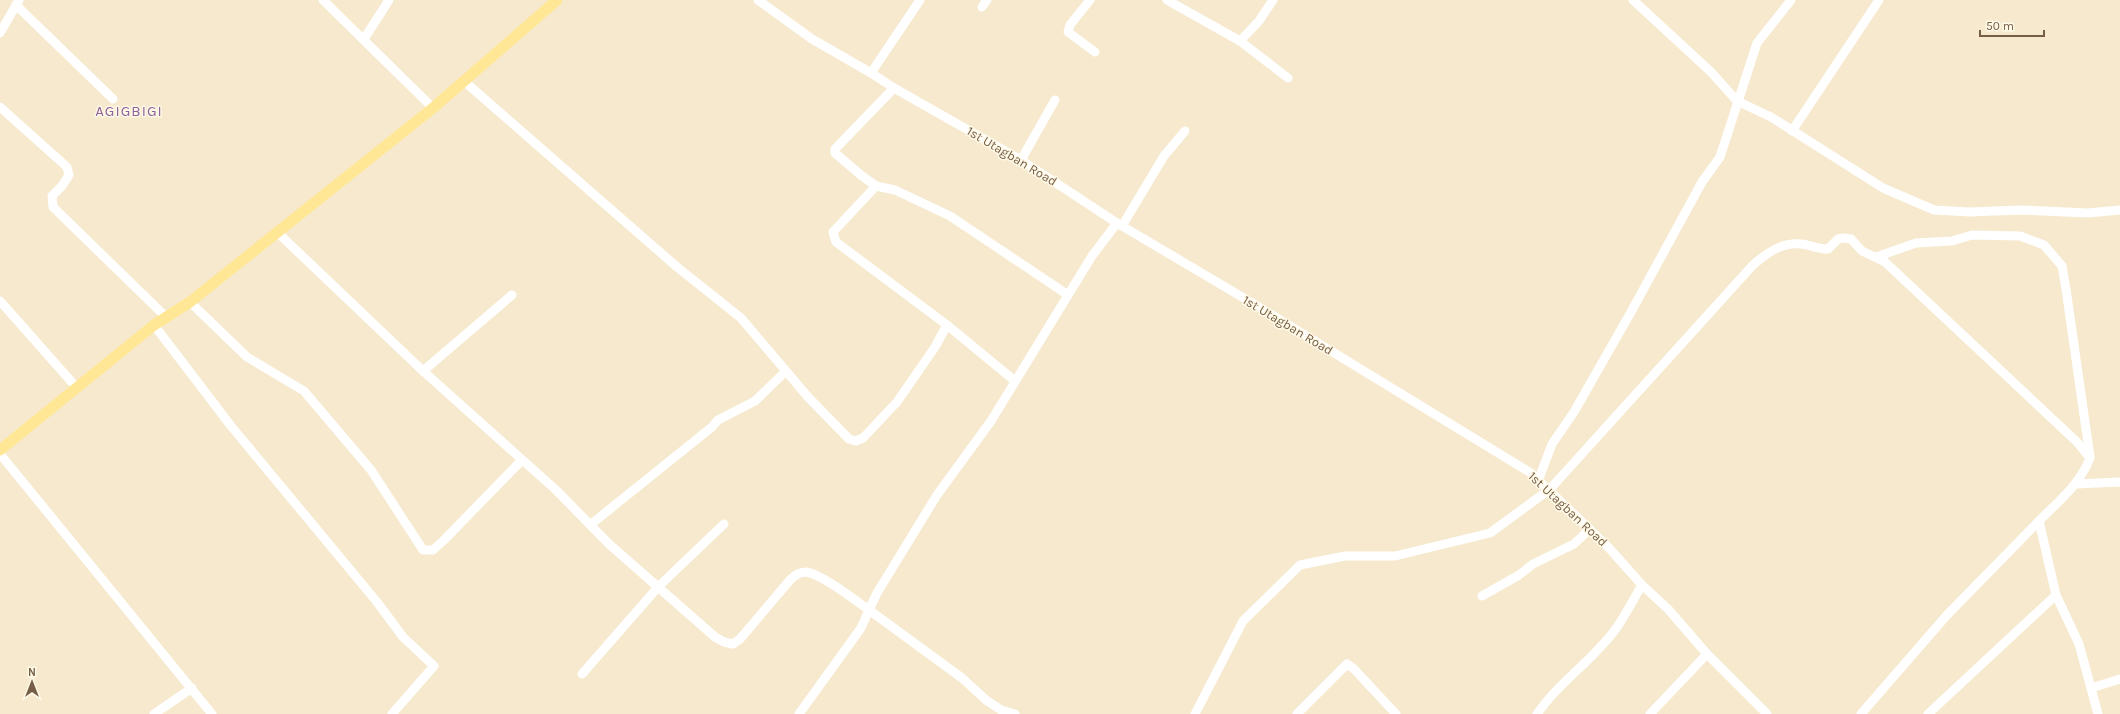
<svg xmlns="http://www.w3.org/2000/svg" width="2120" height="714" font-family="Karla,sans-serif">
<rect width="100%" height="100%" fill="#fef6e0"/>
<!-- residential -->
<rect fill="#f6e9ce" x="0" y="0" width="2120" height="714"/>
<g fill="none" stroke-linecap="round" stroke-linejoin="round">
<!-- minor -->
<g stroke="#fff" stroke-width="9">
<polyline points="323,0 433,108"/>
<polyline points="758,0 812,39 871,73 894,88 1021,160 1117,223 1259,307 1531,473 1609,548 1642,585 1668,609 1707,654 1767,714"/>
<polyline points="1090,0 1070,25 1068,32 1095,52"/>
<polyline points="1167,0 1240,41 1288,78"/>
<polyline points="1633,0 1711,72 1737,101 1771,117 1883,188 1934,210 1970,212 2020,210 2088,213 2120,210"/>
<polyline points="16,5 113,99"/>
<polyline points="982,7 987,0"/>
<polyline points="0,33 19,0"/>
<polyline points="364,39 389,0"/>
<polyline points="1240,41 1259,21 1273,0"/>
<polyline points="871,73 920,0"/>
<polyline points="465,82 677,267 741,318 808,397 849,439 856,441 863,438 897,402 935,347 947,325"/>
<polyline points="894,88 835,149 835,153 862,176 876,186 895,190 950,216 1068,295"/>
<polyline points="0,107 67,167 69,175 62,186 52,196 53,207 166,317"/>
<polyline points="1792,131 1879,0"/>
<polyline points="1021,160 1055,100"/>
<polyline points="876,186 833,232 836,242 947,325 1015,381"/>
<polyline points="1122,226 1164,156 1185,131"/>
<path d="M277,232L423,371L556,490L609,544L715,637L724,642L733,644L740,639L790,580C795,575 799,572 806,572C822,574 855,600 869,610L861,628L799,714"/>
<polyline points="1876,257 1916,243 1952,241 1972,235 2020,236 2044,245 2062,266 2066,289 2090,457"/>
<polyline points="0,301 77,388"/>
<polyline points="190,302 247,357 304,391 371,470 423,550 433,550 444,540 522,460"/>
<polyline points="154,325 231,426 377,602 403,637 434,666 392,714"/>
<polyline points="423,371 512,295"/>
<polyline points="0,454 212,714"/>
<polyline points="1538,481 1552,444 1574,412 1631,312 1702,182 1720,157 1757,43 1791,0"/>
<polyline points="2076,484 2120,482"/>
<polyline points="590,525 712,427 718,420 755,401 786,371"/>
<polyline points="1482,596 1519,575 1533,564 1574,544 1590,529"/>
<polyline points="582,674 659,586 724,524"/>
<polyline points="2091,688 2120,679"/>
<polyline points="154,714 192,688"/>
<polyline points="1015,714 1001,710 986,700 962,678 869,610 877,593 937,495 991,421 1092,256 1117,223"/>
<path d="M1195,714L1243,621L1300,565L1345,556H1395L1490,533L1550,489L1753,265C1768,252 1784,240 1807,245C1815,247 1820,249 1828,249L1838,239L1843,238L1851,239L1862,251L1885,262L2077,442L2090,458C2080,484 2058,502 2039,521L2056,595L2079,644L2098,714"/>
<polyline points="1297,714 1347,664 1354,669 1396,714"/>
<path d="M1537,714C1559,682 1592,661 1615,630C1625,616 1633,600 1642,585"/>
<polyline points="1650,714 1707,654"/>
<polyline points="1861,714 1947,615 2039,521"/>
<polyline points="1928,714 2056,595"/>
</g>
<!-- major -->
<polyline stroke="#ffe795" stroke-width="11" points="0,450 154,325 190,302 433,108 557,0"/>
</g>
<g text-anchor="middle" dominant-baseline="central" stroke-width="3" stroke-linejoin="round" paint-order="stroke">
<!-- street labels -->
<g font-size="13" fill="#765e46" stroke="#fff9e7">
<text transform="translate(1012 156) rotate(31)">1st Utagban Road</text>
<text transform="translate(1288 325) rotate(31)">1st Utagban Road</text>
<text transform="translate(1568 509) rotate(43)">1st Utagban Road</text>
</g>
<!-- quarter labels -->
<g font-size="15" letter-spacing="1" fill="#8f619a" stroke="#fff9e7">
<text x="129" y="111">AGIGBIGI</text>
</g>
</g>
<!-- north arrow -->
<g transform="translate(32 682)" stroke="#fff9e7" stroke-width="3" paint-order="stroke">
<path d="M0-3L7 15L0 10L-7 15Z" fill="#765e46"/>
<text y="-6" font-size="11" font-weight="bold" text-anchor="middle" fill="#765e46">N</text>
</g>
<!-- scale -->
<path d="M1980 30v6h64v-6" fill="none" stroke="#765e46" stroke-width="2"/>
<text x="1986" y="30" font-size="12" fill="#765e46" stroke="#fff9e7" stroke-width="3" paint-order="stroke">50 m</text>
</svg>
